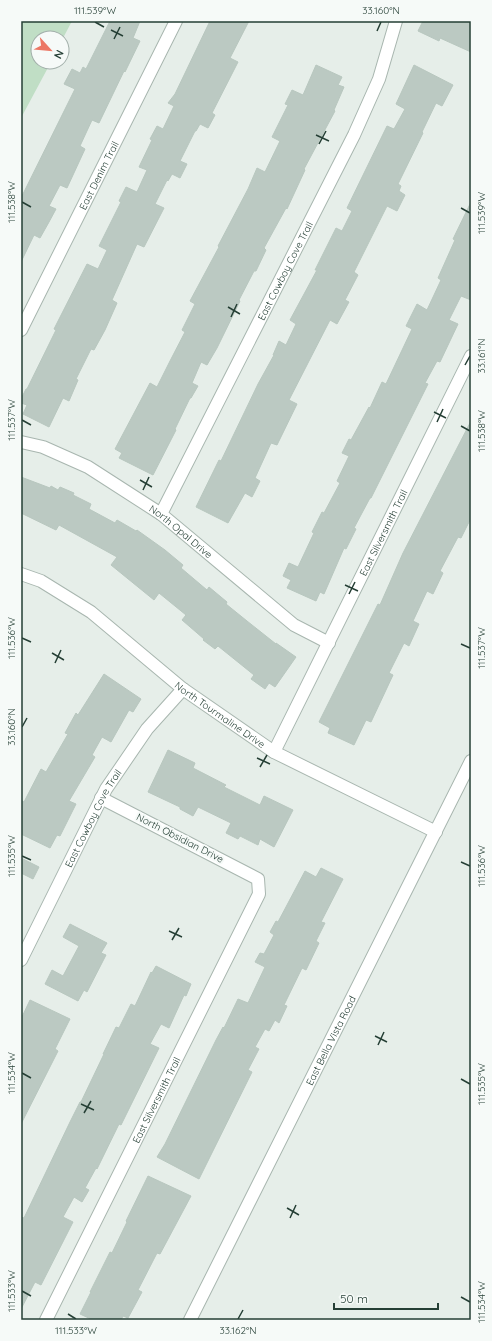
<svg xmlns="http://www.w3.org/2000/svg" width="492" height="1341" font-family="Quicksand,sans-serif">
<rect width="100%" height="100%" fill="#e6eee9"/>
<!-- green -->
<polygon fill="#c0dec5" points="21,21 72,21 62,40 62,38 38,38 38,62 51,62 21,118"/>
<!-- building -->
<g fill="#bbc9c2" stroke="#b8c7bf">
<polygon points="110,21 140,21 133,38 140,41 125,72 124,71 99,123 92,120 80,146 85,149 67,188 60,185 49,206 56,209 49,222 40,238 34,235 21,262 21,198 75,89 64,84 72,69 80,73 83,67 86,69"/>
<polygon points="210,21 249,21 230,58 238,62 212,113 215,115 208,128 200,124 196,131 195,131 180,161 187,164 180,178 172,174 168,181 167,180 155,204 164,208 144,247 137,244 112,300 117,303 105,330 94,350 91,349 76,379 78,380 69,401 63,398 49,427 23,414 27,405 21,403 21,399 26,389 27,389 56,330 54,329 87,264 98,269 107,250 99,246 121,202 119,201 126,187 137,192 147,170 139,167 152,140 150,139 157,126 163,129 174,106 168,103 175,94"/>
<polygon points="423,21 471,21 471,52 440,38 439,41 418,31"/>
<polygon points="316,65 342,77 338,85 344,87 334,110 335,111 304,169 305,170 287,209 286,208 264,248 266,250 256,271 254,271 239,300 240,301 217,348 207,365 201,362 192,383 198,386 191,398 190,398 175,429 176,430 153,475 119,458 122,453 115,449 150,383 157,387 170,361 185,332 182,330 195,304 190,301 219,247 218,246 248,189 257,168 265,172 280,141 272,137 288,105 285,104 292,90 303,95"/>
<polygon points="414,65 453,85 442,106 436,103 422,132 423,133 398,184 401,186 399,191 405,195 397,211 387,206 354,272 358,275 345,300 349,302 337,324 330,320 289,400 297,404 277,445 271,443 255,478 260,481 252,497 245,493 228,523 196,507 219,460 221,461 258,384 274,355 273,355 279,341 286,345 296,324 290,320 317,270 315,270 336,228 342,231 352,211 347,208 387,126 394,129 405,109 396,104"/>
<polygon points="471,202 471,300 461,296 449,320 458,324 440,362 437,361 425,383 428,384 371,498 370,498 354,528 356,529 346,549 344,548 324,594 320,592 316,601 287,588 291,580 283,576 289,563 298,567 314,533 312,532 322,512 324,513 340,483 337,481 349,456 342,453 349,439 351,440 369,407 370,408 382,382 386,384 412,329 406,326 417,304 427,310 441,280 438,278 455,240 453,239"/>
<polygon points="471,421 471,518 461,538 458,537 440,571 443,573 433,594 427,591 413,621 419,624 409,646 404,643 389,673 393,675 371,722 366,720 354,745 328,733 330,728 319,722 378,604 380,605 403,553"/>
<polygon points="21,477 50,488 51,486 58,490 60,487 74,493 73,495 91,504 89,509 115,523 117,520 136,531 137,530 165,550 183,565 181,568 207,590 209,587 227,602 226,604 247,621 276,644 276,643 296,657 275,687 269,683 265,689 251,679 254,675 218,646 215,649 203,640 204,639 182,620 186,615 159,593 154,600 111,565 117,557 59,525 56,530 21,513"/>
<polygon points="104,674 141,699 133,712 129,710 111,742 102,737 92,755 95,757 69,801 76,804 60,836 57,835 50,848 21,834 21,800 24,802 41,769 46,772 68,734 65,733 76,713 78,715"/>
<polygon points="168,750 195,763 193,768 226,785 224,787 260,805 264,796 293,810 274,847 260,839 258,845 240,836 238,839 226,833 231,823 198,807 193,816 180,809 180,807 148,792"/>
<polygon points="21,858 39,867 33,879 21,873"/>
<polygon points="321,868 343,879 321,922 325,923 316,941 319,943 306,970 302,968 284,1005 287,1006 279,1023 275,1020 269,1031 265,1029 255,1047 259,1049 248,1070 252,1072 199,1179 157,1157 165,1144 216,1040 223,1027 224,1028 238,999 248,1003 265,967 255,962 260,953 264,954 274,935 270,932 276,921 278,922 305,871 316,877"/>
<polygon points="70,924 107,943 101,953 106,955 87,992 84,990 78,1001 45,984 52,970 63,976 79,946 63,937"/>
<polygon points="156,966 191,984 186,996 184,995 169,1028 161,1024 150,1044 159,1048 121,1125 119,1124 97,1169 96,1168 85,1188 89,1190 82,1202 74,1197 63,1217 73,1222 41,1285 35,1282 21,1309 21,1217 24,1218 70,1122 80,1102 81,1102 104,1054 103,1054 116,1027 119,1028 131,1004 135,1006 151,972 152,973"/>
<polygon points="30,1000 70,1019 55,1049 58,1051 21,1124 21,1019"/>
<polygon points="148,1176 191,1196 160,1254 157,1253 138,1290 142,1292 128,1318 123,1316 121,1320 93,1320 80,1314 91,1292 90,1292 110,1252 112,1253 127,1222 126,1221"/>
</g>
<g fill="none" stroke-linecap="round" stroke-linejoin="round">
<!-- minor casing -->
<g stroke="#a8b6af" stroke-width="14">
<g id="minor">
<path id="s1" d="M21,330L176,21"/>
<path id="s2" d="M21,442L43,447L88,467L161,514L294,625L329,643"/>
<path id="s3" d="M161,514L354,135L379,79L396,21"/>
<path id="s4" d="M21,574L41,581L91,612L183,689L274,752L436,832"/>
<path id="s5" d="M274,752L471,356"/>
<path id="s6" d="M21,960L106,789L147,729L183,689"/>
<path id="s7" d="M46,1320L259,894L258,879L101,798"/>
</g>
</g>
<!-- tertiary casing -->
<g stroke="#a8b6af" stroke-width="14">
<g id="tertiary">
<path id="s8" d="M190,1320L471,761"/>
</g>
</g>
<!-- minor -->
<use href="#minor" stroke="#fff" stroke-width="12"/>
<!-- tertiary -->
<use href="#tertiary" stroke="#fff" stroke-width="12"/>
</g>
<!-- ticks -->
<path fill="none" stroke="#253f35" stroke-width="1.5" d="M95,22L104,27M111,30L123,36M377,31L381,22M114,39L120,27M316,135L329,141M319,144L326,131M22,202L31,207M461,208L470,213M228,307L240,314M231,317L237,304M465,365L470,356M434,412L446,418M22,420L31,425M437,422L443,409M461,426L470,431M140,480L152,487M143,490L149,477M345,585L358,591M349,594L355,582M22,638L31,642M461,644L470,648M52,653L64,660M55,663L61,650M22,727L27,718M257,758L270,764M260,767L267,755M22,856L31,860M461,862L470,866M169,931L182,937M172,940L179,928M375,1036L387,1042M378,1045L384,1032M22,1073L31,1078M461,1079L470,1084M81,1104L94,1110M84,1113L91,1101M287,1208L299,1215M290,1218L296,1205M22,1291L31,1296M461,1297L470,1302M68,1314L76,1319M238,1319L243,1310"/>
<g text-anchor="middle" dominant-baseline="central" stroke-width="4" stroke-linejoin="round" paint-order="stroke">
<!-- street labels -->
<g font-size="10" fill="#253f35" stroke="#f6faf8">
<text stroke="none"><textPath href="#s1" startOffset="173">East Denim Trail</textPath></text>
<text stroke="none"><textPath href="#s3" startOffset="273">East Cowboy Cove Trail</textPath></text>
<text stroke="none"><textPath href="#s2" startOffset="185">North Opal Drive</textPath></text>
<text stroke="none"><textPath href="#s5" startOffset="245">East Silversmith Trail</textPath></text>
<text stroke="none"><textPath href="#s4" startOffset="245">North Tourmaline Drive</textPath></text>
<text stroke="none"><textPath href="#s6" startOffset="159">East Cowboy Cove Trail</textPath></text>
<text transform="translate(180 838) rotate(27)">North Obsidian Drive</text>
<text stroke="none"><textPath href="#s8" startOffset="313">East Bella Vista Road</textPath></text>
<text stroke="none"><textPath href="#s7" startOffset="246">East Silversmith Trail</textPath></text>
</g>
</g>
<!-- border -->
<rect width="492" height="1341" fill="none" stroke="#f6faf8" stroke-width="44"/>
<!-- north arrow -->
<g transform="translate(50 50) rotate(117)"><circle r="19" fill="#f6faf8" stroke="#a2afaa"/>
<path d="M0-3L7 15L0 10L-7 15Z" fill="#ec7866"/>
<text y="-6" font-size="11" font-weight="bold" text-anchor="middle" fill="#253f35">N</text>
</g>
<!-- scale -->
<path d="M334 1303v6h104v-6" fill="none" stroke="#253f35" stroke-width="2"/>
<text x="340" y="1303" font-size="12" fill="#253f35" stroke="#f6faf8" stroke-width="3" paint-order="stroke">50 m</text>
<rect x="22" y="22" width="448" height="1297" fill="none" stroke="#253f35" stroke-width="1.5"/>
<g font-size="10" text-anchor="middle" fill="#253f35">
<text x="95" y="14">111.539°W</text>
<text x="381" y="14">33.160°N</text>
<text transform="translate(11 202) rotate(-90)" y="4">111.538°W</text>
<text transform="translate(481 213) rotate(-90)" y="4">111.539°W</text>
<text transform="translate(481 356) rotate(-90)" y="4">33.161°N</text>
<text transform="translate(11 420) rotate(-90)" y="4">111.537°W</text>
<text transform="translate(481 431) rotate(-90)" y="4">111.538°W</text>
<text transform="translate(11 638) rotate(-90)" y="4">111.536°W</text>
<text transform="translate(481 648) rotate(-90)" y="4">111.537°W</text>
<text transform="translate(11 727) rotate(-90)" y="4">33.160°N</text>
<text transform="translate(11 856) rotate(-90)" y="4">111.535°W</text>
<text transform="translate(481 866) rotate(-90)" y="4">111.536°W</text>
<text transform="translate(11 1073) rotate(-90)" y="4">111.534°W</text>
<text transform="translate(481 1084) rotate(-90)" y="4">111.535°W</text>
<text transform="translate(11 1291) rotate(-90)" y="4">111.533°W</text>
<text transform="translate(481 1302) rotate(-90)" y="4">111.534°W</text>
<text x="76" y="1334">111.533°W</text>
<text x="238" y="1334">33.162°N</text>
</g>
</svg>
